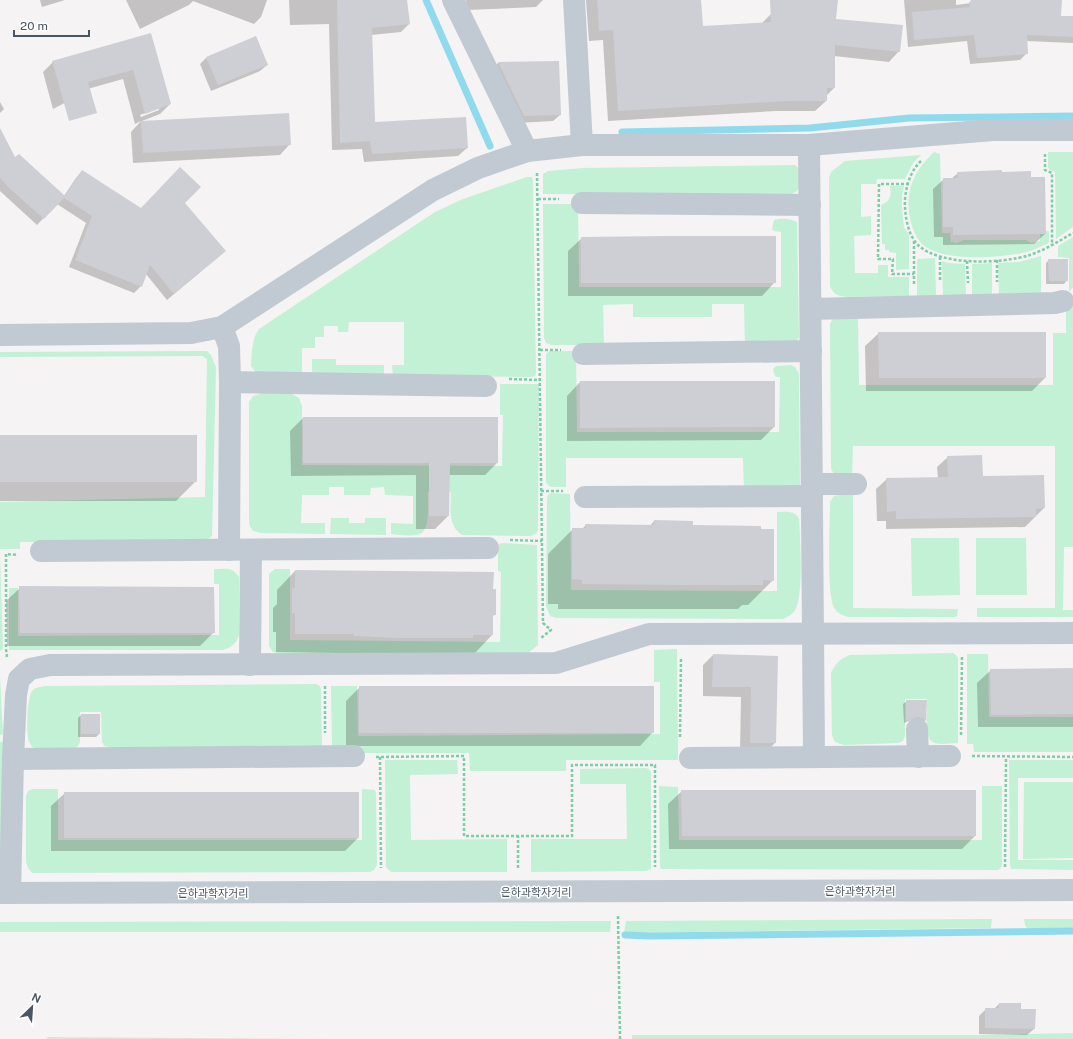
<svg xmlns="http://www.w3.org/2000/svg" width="1073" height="1039" font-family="'Public Sans','Noto Sans KR',sans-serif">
<rect width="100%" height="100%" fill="#f5f3f3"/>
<!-- green -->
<g fill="#c3f1d5">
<path d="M934,152L940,154L942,233H950L951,242L957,243L963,240H1026L1031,243L1040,241V232L1049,231V242L1047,244C1041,246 1034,250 1027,252C1002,258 940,263 921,243C914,235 910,222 909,212C906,187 916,169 934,152Z"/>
<polygon points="1048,152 1073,152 1073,227 1056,239 1055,172 1050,170 1048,167"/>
<path d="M921,155L913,163L905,179H877L876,184H861V217L871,216V235L854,236L855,273H878V265H888V277H909V296L846,297C838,296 833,294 830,286L829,178L831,172L845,161Z"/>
<path d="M795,165L802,171C801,184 803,190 789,195L543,194V174L548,171L583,168Z"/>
<path d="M527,177H532L533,180L536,373L535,376L531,377L393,376L392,365H404V322H349L348,332H338V326H324V337H315V348H302V374H261L255,371L251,366C252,353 251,340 259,329L435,212L463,199Z"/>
<path d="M890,186H904L902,195V208L904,227L909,235V269L896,270V253L889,252V250H885V244H882L881,205C890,202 892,195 890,186Z"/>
<path d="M543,204H578L579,287H781V232L774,231L772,229L774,220C783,218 789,218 797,222L799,337L796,342L745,344L744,304H712V317H633V304L603,305L604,345H551L546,343L544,338Z"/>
<polygon points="1073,237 1073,287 1069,292 1069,258 1058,257 1058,246"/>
<polygon points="1041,256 1041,295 999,295 998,263 1019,262"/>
<polygon points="935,258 936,296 917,296 917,259"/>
<polygon points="942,261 949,263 965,264 966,296 943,296"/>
<polygon points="992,263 992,295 972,296 972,264"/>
<polygon points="1073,295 1073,547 1064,547 1063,610 1073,610 1073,617 977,617 977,608 1055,608 1055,446 853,446 852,478 834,475 831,468 830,324 833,318 858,315 859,385 1053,385 1053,333 1066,333 1066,302"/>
<polygon points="207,351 211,355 216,367 212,536 210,538 200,542 20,542 20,549 0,549 0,502 205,497 207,359 202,356 0,357 0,352"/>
<polygon points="550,351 576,351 577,432 779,432 780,377 776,377 774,374 773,369 776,366 791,365 795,367 799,374 800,490 744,490 743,458 566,458 566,487 551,487 548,485 546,482 546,355 547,353"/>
<polygon points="312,359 336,359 336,365 384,365 384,375 312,374"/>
<path d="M500,384H539L538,530L537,533L531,536L462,535C447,524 451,509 451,492H428C427,503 432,532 417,535C409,536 399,535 391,534V523L413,524V496L385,495L384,487L371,488L370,495H344V487H329V495H302L301,523H325V534L261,533L253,531L249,524V402L253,396L263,393H290L299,398L302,406V465L502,466L503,415H500Z"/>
<path d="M551,493L570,494L571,590L777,591V512C786,512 795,510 799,519C800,538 804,595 795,610C793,614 788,617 783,619L557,618L550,616L546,606L547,498L548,495Z"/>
<path d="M845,494H853V608L958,609L957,616L955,617H848C843,615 838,614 835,609C826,598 830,521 830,502L834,496Z"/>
<polygon points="331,518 349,518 349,523 365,523 365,518 386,518 386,535 330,534"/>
<polygon points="911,538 959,538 960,595 912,596"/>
<polygon points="976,538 1026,538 1027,595 976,595"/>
<polygon points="503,543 537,545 538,645 528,653 281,654 273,652 269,646 269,574 275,569 290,569 290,640 500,642 501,572 498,571 498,547 499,544"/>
<polygon points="0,556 3,649 0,651"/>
<path d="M214,569C226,569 232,566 239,577V635C236,644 232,647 223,650H9V588H18V636L219,635V584H214Z"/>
<polygon points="677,649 678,760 566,760 566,771 470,771 469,753 356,753 332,746 331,686 357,686 358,736 660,734 660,682 654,682 654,650"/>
<path d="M953,653L956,655L958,658V743C951,743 942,745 935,743C922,740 928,709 927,699H905V736L903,741L898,743L844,745L835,742L832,735L831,673C836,663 840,659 850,655Z"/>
<polygon points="967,654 988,654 989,717 1073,717 1073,752 974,752 973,744 967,744"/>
<polygon points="0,677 3,734 0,735"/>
<path d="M316,684L320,686L321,689L322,748L109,747L104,746L102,741L101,712H80V742L78,746L73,749L41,750L32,747C31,745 30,744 29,742C26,734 27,698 32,691C35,687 41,687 46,686Z"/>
<polygon points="6,741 0,865 0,742"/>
<polygon points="385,760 457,760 458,774 410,775 411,840 507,839 507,872 391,872 386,867"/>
<polygon points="1009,760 1073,760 1073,778 1018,778 1018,860 1073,860 1073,870 1011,869 1010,865"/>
<polygon points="646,768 649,769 651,772 651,869 646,871 531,872 531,839 627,839 626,784 580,784 580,769"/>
<polygon points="1024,782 1073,782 1073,858 1023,859"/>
<polygon points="659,786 678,787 679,840 982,840 982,786 1002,786 1002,864 1001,868 998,870 661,869 660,866"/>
<polygon points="33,789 58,789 58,840 362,840 362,789 375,790 376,794 377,865 374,870 370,872 32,873 28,868 26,862 26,796 28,791"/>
<polygon points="992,919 991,928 624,933 626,921"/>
<polygon points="1024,919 1073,919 1073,929 1041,929 1027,928 1025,925"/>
<polygon points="611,921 610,932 0,932 0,922"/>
<polygon points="1073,1033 1073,1039 632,1039 632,1035 979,1035"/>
<polygon points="48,1037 332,1039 46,1039"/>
</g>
<!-- shadow -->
<g fill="#0003" fill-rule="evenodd">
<polygon points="40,0 65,0 42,7"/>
<polygon points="126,0 267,0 261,17 254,24 193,1 189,5 140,29"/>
<polygon points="289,0 406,0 409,24 401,32 371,35 374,123 467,148 458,156 364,162 362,149 332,150 329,24 290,25"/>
<polygon points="466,0 543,0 536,7 467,10"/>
<polygon points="586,0 700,0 702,27 761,24 771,14 899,51 889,62 834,56 834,88 826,96 826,101 815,111 776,111 608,121 603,40 589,41"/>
<polygon points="904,0 956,0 956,5 994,0 1061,0 1060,17 1073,17 1073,43 1026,41 1027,53 1020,60 970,64 967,41 908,47"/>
<path d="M150,35L170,104L160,114L142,121L290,144L280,155L133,163L131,132L141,121L135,124L123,79L84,90L78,96L53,109L43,72L53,62ZM159,108V110L141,117L140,115Z"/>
<polygon points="206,58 267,65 260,71 211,91 200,64"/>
<polygon points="558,62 560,115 553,121 517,123 491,70 498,63"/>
<polygon points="0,102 4,109 0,113"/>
<polygon points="82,171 141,209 218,257 167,300 146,274 141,286 134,293 69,267 86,223 57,204 37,225 0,191 0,172 64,196 76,178"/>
<polygon points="958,173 1001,174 1045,234 1034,244 943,245 943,237 934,237 933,189 944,179 951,179"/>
<polygon points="582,238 775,282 762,296 568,296 568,251"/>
<polygon points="1049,260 1067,280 1064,284 1046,284 1046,263"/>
<polygon points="879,333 1045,378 1032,391 866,391 865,346"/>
<polygon points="580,382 774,427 761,440 567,441 567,396"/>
<polygon points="303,418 497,463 485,475 449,475 448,516 435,529 416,529 416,475 291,476 290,431"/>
<polygon points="0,436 196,481 176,501 0,501"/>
<polygon points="948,457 982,477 1044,508 1025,527 886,529 886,521 877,521 876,489 887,479 938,478 937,467"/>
<polygon points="654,521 692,526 773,580 748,605 742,605 738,609 558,609 558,604 548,604 548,554 573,529 582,529 586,525 650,526"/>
<polygon points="295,571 495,614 492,617 492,635 474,654 336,655 336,653 276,652 276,632 273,632 273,608 277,604 277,590"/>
<polygon points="20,588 214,632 200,646 7,646 6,601"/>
<polygon points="713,655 777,657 775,743 765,753 740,753 741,697 703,696 703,665"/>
<polygon points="1073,669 1073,727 978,727 977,683 991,670"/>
<polygon points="360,687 653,732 640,746 346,746 346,701"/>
<polygon points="907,701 925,720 923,723 913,719 904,723 903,704"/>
<polygon points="81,715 99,715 99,734 96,737 78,737 78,718"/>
<polygon points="682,791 975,836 962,849 669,849 668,804"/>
<polygon points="65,793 358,838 345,851 51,851 51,806"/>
<polygon points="999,1004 1020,1010 1034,1029 1027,1035 979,1034 979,1016 986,1009 994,1009"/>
</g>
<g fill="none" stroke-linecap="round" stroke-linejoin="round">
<!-- stream -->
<g stroke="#90daee" stroke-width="7">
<polyline points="426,0 490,146"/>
<polyline points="622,132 810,128 909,118 1073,116"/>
<polyline points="625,935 651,936 1073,931"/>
</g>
</g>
<!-- building -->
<g fill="#cdcfd5">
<polygon points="337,0 407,0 410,24 372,28 375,122 466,117 468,148 372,154 370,141 340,143"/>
<polygon points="597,0 701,0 703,26 771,22 770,0 838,0 836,19 903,25 900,52 835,45 835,88 827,88 827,101 787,101 618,111 613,30 599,31"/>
<polygon points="971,0 1062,0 1061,16 1073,16 1073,37 1027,35 1028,54 977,58 974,35 914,40 912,12 970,7 969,2 970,2"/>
<polygon points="151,33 171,104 145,114 133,70 88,82 97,113 69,121 52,61"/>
<polygon points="256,36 268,65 218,85 206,57"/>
<polygon points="559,61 561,115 524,116 498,62"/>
<polygon points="289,113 291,145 143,153 141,121"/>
<polygon points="0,128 15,157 19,154 65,196 82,170 141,208 180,167 201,187 185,203 226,251 174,294 150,265 142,287 75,260 92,216 64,198 44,219 9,188 0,178"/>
<polygon points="1002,170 1002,172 1031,171 1031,177 1045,177 1046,234 953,235 953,227 943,227 943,178 958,178 957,172"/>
<polygon points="667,236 776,236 776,283 581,283 581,237"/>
<polygon points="1048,259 1068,259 1068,281 1049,281"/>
<polygon points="878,332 1046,332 1046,378 879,378"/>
<polygon points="580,381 775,381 775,427 580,428"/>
<polygon points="303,417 498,417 498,463 450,463 449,516 429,516 429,463 303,463"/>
<rect x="0" y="435" width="197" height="47"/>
<polygon points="982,455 983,476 1044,475 1045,508 1036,509 1036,517 896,519 896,511 887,512 886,478 948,477 947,456"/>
<polygon points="654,520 693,521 693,525 761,526 761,529 774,529 774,581 763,580 763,585 682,585 582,584 582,580 572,579 572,528 586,528 585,524 654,525"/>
<polygon points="295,570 494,572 493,589 496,589 496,615 493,615 493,635 473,635 473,638 397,638 354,636 354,634 295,634 295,613 292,613 292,588 295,588"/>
<polygon points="19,586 214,587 215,633 20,633"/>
<polygon points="713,654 778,656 776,743 750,743 751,687 712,687"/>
<polygon points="1073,668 1073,714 991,715 990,669"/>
<rect x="359" y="686" width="295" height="47"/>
<polygon points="906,700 927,700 926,721 922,718 917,717 906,721"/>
<rect x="81" y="714" width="19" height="20"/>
<polygon points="681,790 976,790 976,836 682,836"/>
<rect x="64" y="792" width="295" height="46"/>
<polygon points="999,1003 1021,1003 1021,1009 1036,1009 1035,1029 985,1028 985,1008 999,1008"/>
</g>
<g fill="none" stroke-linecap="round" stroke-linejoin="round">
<!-- path -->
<g stroke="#7ad0a6" stroke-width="2.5" stroke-dasharray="3 2" stroke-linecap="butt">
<polyline points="1045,154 1045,170 1052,173 1052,245"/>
<path d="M921,161C909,172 904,192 905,208C906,221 909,236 918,245C940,266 1002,264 1030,255C1045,250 1059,241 1073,233"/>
<polyline points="537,173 543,623 551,630 541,638"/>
<polyline points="909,184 879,184 878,259 893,259 892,274 914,274"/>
<polyline points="538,199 559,199"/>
<polyline points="940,257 940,282"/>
<polyline points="997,260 997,282"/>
<polyline points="967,261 968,283"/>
<polyline points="914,284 914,241"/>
<polyline points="540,350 561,350"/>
<polyline points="509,379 540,380"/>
<polyline points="541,491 563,491"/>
<polyline points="510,540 542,541"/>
<polyline points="7,657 6,649 6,554 18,555"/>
<polyline points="325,686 325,733"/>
<polyline points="961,735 962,656"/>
<polyline points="680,737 681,658"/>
<polyline points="972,756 1073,757"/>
<polyline points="376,757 464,756 464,836 572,836 572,765 655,765 655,867"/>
<polyline points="380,757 381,868"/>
<polyline points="1005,867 1006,757"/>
<polyline points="518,868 518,836"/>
<polyline points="618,916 620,1039"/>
</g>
<!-- minor -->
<g stroke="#c1cad2" stroke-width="22">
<polyline points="453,0 527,151 582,145 809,145 993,130 1073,130"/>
<polyline points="574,0 582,145"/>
<polyline points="809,145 814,757"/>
<polyline points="582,203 810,205"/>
<polyline points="811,309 1055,303 1063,301"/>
<polyline points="222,327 229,346 230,382 229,550"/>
<polyline points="0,335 191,333 222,327 433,190 478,168 527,151"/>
<polyline points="583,354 811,351"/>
<polyline points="230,382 486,386"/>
<polyline points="812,484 856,484"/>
<polyline points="585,497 812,496"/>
<polyline points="41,551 488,548"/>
<polyline points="250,665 251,550"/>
<polyline points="917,729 918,757"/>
<polyline points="690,758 950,756"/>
<polyline points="13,759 354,756"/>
<polyline points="0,893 1073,890"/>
<polyline points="10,893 13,759 16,695 19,679 30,669 50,665 556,663 649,634 1073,633"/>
</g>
</g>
<g text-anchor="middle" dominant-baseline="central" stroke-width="3" stroke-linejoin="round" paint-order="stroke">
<!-- street labels -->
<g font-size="11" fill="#4a5661" stroke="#fff">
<text x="860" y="891">은하과학자거리</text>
<text x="536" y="892">은하과학자거리</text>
<text x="213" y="893">은하과학자거리</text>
</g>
</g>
<!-- north arrow -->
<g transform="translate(32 1007) rotate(25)" stroke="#ffffff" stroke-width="3" paint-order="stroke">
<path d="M0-3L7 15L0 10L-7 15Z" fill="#4a5661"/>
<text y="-6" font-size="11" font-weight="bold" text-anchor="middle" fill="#4a5661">N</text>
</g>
<!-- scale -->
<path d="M14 30v6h75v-6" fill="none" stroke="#4a5661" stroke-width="2"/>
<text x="20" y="30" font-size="12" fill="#4a5661" stroke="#ffffff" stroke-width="3" paint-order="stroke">20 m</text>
</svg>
